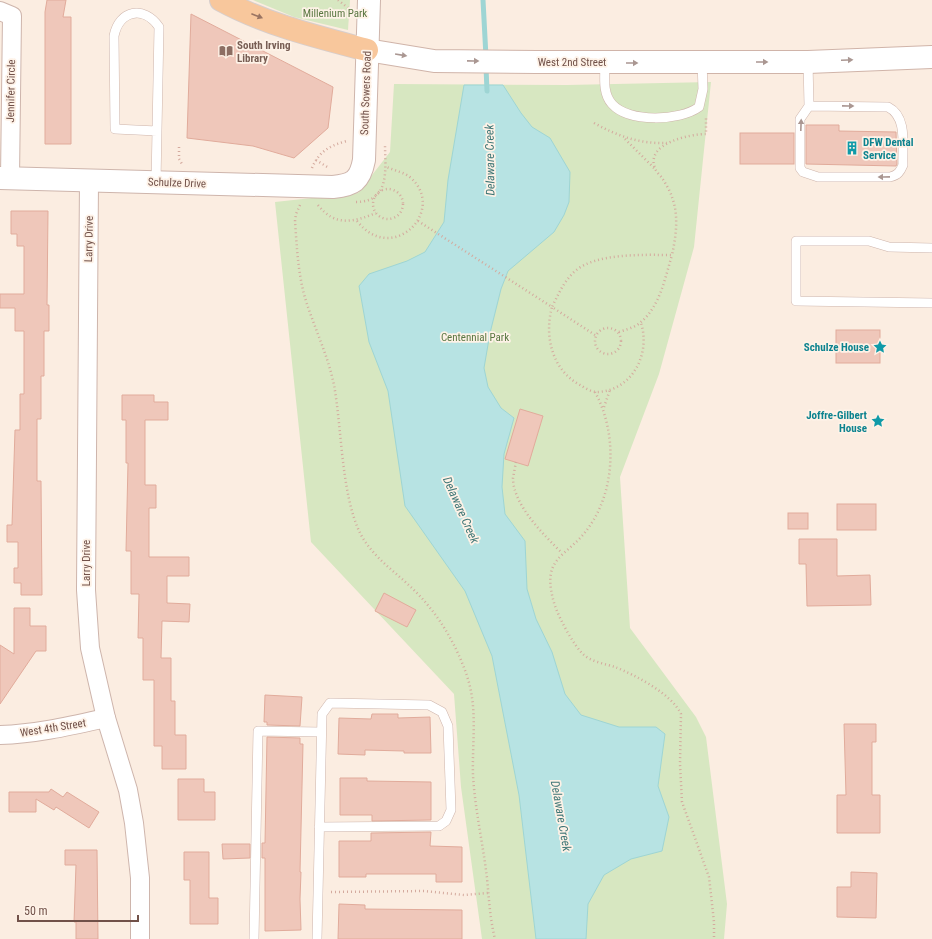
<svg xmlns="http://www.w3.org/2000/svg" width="932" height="939" font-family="'Roboto Condensed',sans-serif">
<rect width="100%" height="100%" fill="#fbede1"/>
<!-- green -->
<g fill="#d7e7c1">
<polygon points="253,0 350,0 348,30 294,17"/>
<polygon points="711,82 694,247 659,374 620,477 630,628 696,717 706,737 727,904 724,939 482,939 461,787 454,694 311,542 275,202 358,193 390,152 394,84 567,85"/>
</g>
<!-- water -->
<polygon fill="#b7e3e3" stroke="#9ed5d4" points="464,85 503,85 521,113 532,127 550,138 570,172 569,202 564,215 554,232 508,271 501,289 490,333 484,368 488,387 501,408 514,418 504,454 502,487 505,514 525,541 527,589 536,619 552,652 565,694 581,715 619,727 656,727 665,734 658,786 669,817 662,851 631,859 604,875 588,904 586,939 536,939 519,795 492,656 465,591 405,506 388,391 369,342 359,286 369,274 407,261 425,252 444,222 448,180"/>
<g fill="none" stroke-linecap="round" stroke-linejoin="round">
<!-- stream -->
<g stroke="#9ed5d4" stroke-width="5">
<polyline points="483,0 486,57"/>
<polyline points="486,67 487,91"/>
</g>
</g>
<!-- building -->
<g fill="#efc7ba" stroke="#e1ab9b">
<polygon points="47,0 66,0 63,17 71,17 71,144 45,144 45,12"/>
<polygon points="191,14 333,87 328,128 294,158 253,146 187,138"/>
<polygon points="806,125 839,125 839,131 896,132 897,164 896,166 806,164"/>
<rect x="740" y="133" width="54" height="31"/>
<polygon points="11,211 48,211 47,305 49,305 49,331 44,331 44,376 41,376 41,419 37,419 37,481 41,481 42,595 21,595 21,583 14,583 14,568 18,568 18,542 7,542 7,525 12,525 15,430 20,430 20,394 24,394 24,331 15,331 15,308 0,308 0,294 24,294 24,246 17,246 17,234 11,234"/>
<rect x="836" y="330" width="44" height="33"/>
<polygon points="122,395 154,395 154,402 168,402 168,420 145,420 145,485 156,485 156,508 149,508 149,557 189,557 189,576 167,576 167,603 190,604 189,622 162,621 161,658 171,658 171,701 175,701 175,735 186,735 186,769 162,769 162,746 154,746 154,680 143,680 143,638 138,638 139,594 131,594 131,551 126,551 128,463 126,463 126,420 122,420"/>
<polygon points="520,409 543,416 528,466 505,459"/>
<rect x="837" y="504" width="39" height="26"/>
<rect x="788" y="513" width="20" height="16"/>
<polygon points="799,539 837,539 837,576 870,575 871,605 807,606 806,564 799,564"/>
<polygon points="384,593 416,610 407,627 375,611"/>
<polygon points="14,608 30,608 30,626 46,626 46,651 36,651 0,704 0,645 14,654"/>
<polygon points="265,695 302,697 300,726 267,725 267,722 264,722"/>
<polygon points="372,714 398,714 398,718 430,717 431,753 404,753 404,751 365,750 365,755 338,754 339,718 371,719"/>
<polygon points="844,724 876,724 876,742 872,742 872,795 880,795 880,833 837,833 837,795 846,795"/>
<polygon points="267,737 300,738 300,744 303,744 300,872 301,872 300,899 301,930 265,931 265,858 262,858 262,843 265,843"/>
<polygon points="340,778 367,778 367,781 431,782 431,820 372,821 372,815 340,815"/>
<polygon points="178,779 204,779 204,792 215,792 215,820 178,820"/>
<polygon points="51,789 63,797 67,792 99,812 89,828 56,807 54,810 36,799 36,812 9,812 9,792 49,792"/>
<polygon points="431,832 430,846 462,847 462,882 436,882 436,874 366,874 366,877 339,877 339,841 371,841 371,833"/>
<polygon points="222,844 250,844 250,858 223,859"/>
<polygon points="65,850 97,850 98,939 76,939 76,922 74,922 76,865 65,865"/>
<polygon points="184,852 209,852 209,898 218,898 218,924 190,924 190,880 184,880"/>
<polygon points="851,872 877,873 876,918 837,917 837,887 851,887"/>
<polygon points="339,904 365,905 365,909 462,910 462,939 338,939"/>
</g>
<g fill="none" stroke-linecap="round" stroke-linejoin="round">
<!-- service casing -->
<g stroke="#ceb5ac" stroke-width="10">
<g id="service">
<path d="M808,62L809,106L800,119V168L803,172L818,177H890C898,175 900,172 903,165C902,146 908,117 888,107L809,106"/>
<path d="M605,63C605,76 602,93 612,104C629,123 680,121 699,107L703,89L702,62"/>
<path d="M156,182L159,27C144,5 119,10 114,36L115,129L157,131"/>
<polyline points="932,248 889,247 869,241 796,241 796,301 932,303"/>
<polyline points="254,939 258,731 321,732"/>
<polyline points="317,939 322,714 330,703 429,705 442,712 448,726 451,810 446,821 439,826 319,827"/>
</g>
</g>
<!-- minor casing -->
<g stroke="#ceb5ac" stroke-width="20">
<g id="minor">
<polyline points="0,11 12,16 10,178"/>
<polyline points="89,181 86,590 90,648 106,718 128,790 134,823 140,878 140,939"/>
<path d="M0,735C36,734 70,726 106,718"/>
</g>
</g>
<!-- tertiary casing -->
<g stroke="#ceb5ac" stroke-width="24">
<path id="tertiary" d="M0,178L333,187C353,185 360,181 364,160L369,0"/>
</g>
<!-- secondary casing -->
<g stroke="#d0b4a9" stroke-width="24">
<polyline id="secondary" points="367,50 434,61 537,62 808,62 932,57"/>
</g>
<!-- primary casing -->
<g stroke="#d7cecc" stroke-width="24">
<path id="primary" d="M221,0C267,25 318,37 367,50"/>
</g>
<!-- path -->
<g stroke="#d4aa9e" stroke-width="2.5" stroke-dasharray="1 3" stroke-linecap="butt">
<polyline points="338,0 348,8"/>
<path d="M594,123C618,136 639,144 667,143"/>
<polyline points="625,139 654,168"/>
<polyline points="179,147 179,159 182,164"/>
<polyline points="316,160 329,168"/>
<path d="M312,168C319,151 331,145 347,141"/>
<circle cx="388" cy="204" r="15"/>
<path d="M356,202C391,202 385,168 385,144"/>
<path d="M300,205L296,214L295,221C297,249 298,275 306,301C315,329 328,356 334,385C342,429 341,493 360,533C373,558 396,572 415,591C439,615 456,644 467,676C478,709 472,741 473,775C475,810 483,844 487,878C489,899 490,919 495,939"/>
<path d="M318,205C335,227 354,222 376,213"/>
<path d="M357,221C392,266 447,211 411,178C404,172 395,171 387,167"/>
<path d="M418,221L552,307C544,336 552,370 580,385C585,388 591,392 597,392C632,391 651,354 641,323"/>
<circle cx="608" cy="341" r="13"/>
<path d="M619,332C625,330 636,327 641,322C660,306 665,278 672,255"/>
<path d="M595,335L552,307C558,295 563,283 573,273C594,252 645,255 672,255C676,236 679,216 672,197C670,191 666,184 662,178C660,175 656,172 655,168C645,143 691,134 706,134V117"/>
<path d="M595,392C617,432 616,489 589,527C567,559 539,555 555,606C560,620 574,646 584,655C592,662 606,664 615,667C635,675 672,694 681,714L680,764L682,802L709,877L714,922V939"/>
<polyline points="604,407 610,390"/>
<path d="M516,462C515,467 514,473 513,478C513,505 544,535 562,553"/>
<polyline points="331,892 424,891 464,895 488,893"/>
</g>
<!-- service -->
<use href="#service" stroke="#fff" stroke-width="9"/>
<!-- minor -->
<use href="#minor" stroke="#fff" stroke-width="18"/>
<!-- tertiary -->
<use href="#tertiary" stroke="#fff" stroke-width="22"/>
<!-- secondary -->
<use href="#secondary" stroke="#fff" stroke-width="22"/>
<!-- primary -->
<use href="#primary" stroke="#f8c79c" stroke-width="22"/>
</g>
<!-- one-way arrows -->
<defs><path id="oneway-solid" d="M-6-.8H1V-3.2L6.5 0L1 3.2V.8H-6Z"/></defs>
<use fill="#9a7462" href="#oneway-solid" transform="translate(257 16) rotate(21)"/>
<g fill="#aa9792">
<use href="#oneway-solid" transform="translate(401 55) rotate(9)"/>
<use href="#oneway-solid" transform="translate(847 60) rotate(-2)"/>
<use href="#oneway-solid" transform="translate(473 61) rotate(1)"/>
<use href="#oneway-solid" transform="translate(762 62)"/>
<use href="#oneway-solid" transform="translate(632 63)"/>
<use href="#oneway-solid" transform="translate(848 106) rotate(1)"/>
<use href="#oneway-solid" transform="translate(801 125) rotate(-88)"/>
<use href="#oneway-solid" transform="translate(884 177) rotate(179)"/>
</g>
<!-- icons -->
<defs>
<g id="library-bare" transform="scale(1.08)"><path d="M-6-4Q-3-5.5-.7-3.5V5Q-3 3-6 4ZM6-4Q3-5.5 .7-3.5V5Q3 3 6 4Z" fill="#8d6e63" stroke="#fef2e7" stroke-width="2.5" paint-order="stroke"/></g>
<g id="building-bare" transform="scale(1.08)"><path d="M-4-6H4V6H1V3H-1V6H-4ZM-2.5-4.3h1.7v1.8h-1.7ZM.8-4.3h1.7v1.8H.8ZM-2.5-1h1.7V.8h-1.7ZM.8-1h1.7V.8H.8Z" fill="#0f9aa8" stroke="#fef2e7" stroke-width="2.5" paint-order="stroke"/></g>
<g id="sight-bare" transform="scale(1.08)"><path d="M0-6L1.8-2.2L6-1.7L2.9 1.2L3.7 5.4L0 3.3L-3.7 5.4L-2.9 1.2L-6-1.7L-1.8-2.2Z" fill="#0f9aa8" stroke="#fef2e7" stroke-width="2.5" paint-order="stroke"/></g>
</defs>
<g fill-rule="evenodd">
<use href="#library-bare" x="226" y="51"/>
<use href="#building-bare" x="852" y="148"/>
<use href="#sight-bare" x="880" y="347"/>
<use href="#sight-bare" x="878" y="421"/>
</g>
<g text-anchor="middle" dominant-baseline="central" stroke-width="3.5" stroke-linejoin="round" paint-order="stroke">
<!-- park labels -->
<g font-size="11" fill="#5a7742" stroke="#fef2e7">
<text x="335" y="13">Millenium Park</text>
<text x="475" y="337">Centennial Park</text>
</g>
<!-- education labels -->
<g font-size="11" font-weight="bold" fill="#785e54" stroke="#fef2e7" text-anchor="start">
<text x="237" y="45">South Irving<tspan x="237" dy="13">Library</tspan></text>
</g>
<!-- street labels -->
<g font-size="11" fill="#715149" stroke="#fef2e7">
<text x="572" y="62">West 2nd Street</text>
<text transform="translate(11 91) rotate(-89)">Jennifer Circle</text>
<text transform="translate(366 93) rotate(-88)">South Sowers Road</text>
<text transform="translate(177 183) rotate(2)">Schulze Drive</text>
<text transform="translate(89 239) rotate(-89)">Larry Drive</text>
<text transform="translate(86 563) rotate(-90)">Larry Drive</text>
<text transform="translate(53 728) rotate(-9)">West 4th Street</text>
</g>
<!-- culture labels -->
<g font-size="11" font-weight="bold" fill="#0d838f" stroke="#fef2e7" text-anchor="end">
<text x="863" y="142" text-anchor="start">DFW Dental<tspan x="863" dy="13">Service</tspan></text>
<text x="869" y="347">Schulze House</text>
<text x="867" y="415">Joffre-Gilbert<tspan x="867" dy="13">House</tspan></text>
</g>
<!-- water labels -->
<g font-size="12" font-style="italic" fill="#3e7676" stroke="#fef2e7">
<text transform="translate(490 160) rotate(-91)">Delaware Creek</text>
<text transform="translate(461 510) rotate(66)">Delaware Creek</text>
<text transform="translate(561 816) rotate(80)">Delaware Creek</text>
</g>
</g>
<!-- scale -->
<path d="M18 915v6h120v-6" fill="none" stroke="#715149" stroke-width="2"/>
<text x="24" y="915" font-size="12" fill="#715149" stroke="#fef2e7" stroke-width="3" paint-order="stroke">50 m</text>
</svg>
